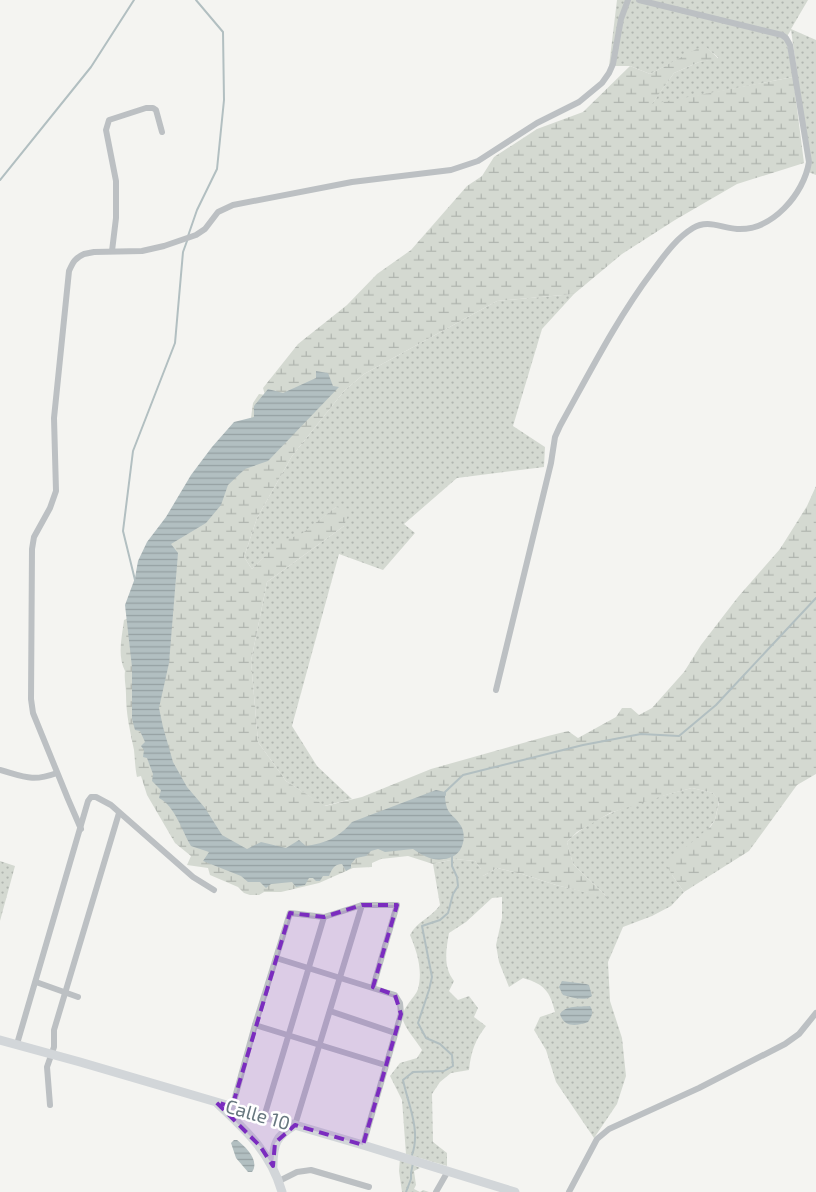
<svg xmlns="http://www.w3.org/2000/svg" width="816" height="1192" font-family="'Exo 2',sans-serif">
<defs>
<pattern id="grass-dots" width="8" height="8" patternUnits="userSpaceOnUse" patternTransform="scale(1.25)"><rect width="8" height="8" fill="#d4d9d1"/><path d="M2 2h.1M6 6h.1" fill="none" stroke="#b0b5af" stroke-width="1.8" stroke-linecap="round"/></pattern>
<pattern id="wetland-marsh" width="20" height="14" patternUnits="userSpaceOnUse" patternTransform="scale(1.25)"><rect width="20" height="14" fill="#d4d9d1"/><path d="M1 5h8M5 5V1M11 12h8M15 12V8" fill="none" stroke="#b0b5af"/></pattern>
<pattern id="water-rules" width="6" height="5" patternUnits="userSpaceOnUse" patternTransform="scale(1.25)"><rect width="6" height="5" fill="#b2bfc1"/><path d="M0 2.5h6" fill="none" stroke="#95a0a2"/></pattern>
</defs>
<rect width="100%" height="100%" fill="#f4f4f1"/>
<!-- grass -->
<g fill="url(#grass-dots)">
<polygon points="617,0 808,0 791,29 816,40 816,175 808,172 810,163 791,30 786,38 793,77 651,105 674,73 699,62 719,58 704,46 650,74 630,66 609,66"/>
<polygon points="574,294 542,329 513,426 545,447 544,467 457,478 404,524 415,533 383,570 339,554 292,726 317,766 352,799 324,806 286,781 258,742 251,661 267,582 344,526 336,507 300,536 279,542 252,569 244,557 257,518 292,456 344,391 364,374 497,301"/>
<path d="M692,788L713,793L719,801L715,820L672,875L684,892L671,906L652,916L623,927L608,962L610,1001L622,1038L626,1076L617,1104L594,1138L556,1082L546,1050L534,1030L540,1017L555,1012C550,991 544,984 523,978L509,987L499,962L496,945L502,918V897L492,898L466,922L449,933C446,950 443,967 454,981L449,991L458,1000L469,996L478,1008L474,1017L486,1026C475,1040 471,1052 469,1070L451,1073L440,1082L432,1094L433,1142L447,1153V1166L406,1154L402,1100L390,1076L400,1063L417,1058L422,1050C417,1042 405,1028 403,1020C400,1009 415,998 418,989C423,970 417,952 410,935C417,921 431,918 440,905L433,864L455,859L475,861L481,869L483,876L497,868L522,874L556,885L607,897L573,864L567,842C596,812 651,798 692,788Z"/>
<polygon points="0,861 15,866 0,921"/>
<polygon points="400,1158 420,1168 414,1171 416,1185 414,1189 420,1192 423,1190 429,1192 402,1192 399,1171"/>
</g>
<!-- wetland -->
<path fill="url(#wetland-marsh)" d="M704,45L719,59L699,62L674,73L652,104L793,77L804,163L737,184L675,220L622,254L574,294L497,301L364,374L344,391L292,456L257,518L244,557L252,569L279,541L300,535L336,507L350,509L344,526L267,582L251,661L258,742L286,781L325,806L362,797L431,769L548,736L568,731L578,738L616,717L622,708H631L639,715L652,708L684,672L701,645L738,597L780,549L807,506L816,486V774L797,785L749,851L684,892L672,875L666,864L711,826L715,820L719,802L713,793L692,788L669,794L610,813L577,832L567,842L573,864L608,898L556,885L522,874L497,868L483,876L479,874L481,869L475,861L455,859L433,864L408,856L381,859L372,863V867L353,868L319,883L281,892H264L259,895H250L244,893L238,887L210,875L208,868L187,865L191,856L175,843L147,795L141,776L137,777C135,768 135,759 134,750C130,730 126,715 126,694C126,686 124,679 125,671C117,655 122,637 124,620L135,615L155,556L241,423L251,418L253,403L259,394L265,395L263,388L298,344L347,305L377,274L411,250L467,186L482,176L494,157L537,129L583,112L630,66L650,74Z"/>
<!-- water -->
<g fill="url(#water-rules)">
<path d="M316,371L328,373L333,386L339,387L268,461L245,469L228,485L221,505L206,523L171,544L178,553L169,663L159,708L163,727L173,762L187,787L205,808L222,835L247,849L261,842L286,848L299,840L306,846C326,843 338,838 352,822L436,790L445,792C445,797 445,803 447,808C450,815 455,817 459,823C468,833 464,855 449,858C434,862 425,857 413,849L385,852L378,849L371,851L366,856L356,858L351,864V868L346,871L342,864C334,864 332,869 329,876H323L320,881H316L313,878H309L305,885L296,887L292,882L271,884L266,888L260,882H248L241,876L203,861L209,852L191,846C182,831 175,806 159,798L161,790L152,781L153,774L147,758L143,757L144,750L141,746L145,742L140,731L135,730L132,719V667L125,605L135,578L138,561L147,542L166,517L191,475L212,447L234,422L254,417V406L268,389L283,393L316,378Z"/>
<path d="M562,981L586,984L589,985L592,996C584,1002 572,997 563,995L559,987Z"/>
<path d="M590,1006C594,1012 592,1016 588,1022C577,1026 564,1028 560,1014C566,1005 579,1007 590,1006Z"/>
<path d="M234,1140H237C246,1147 260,1161 252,1172H248L236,1158L231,1143Z"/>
</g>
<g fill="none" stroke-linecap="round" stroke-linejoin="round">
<!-- stream -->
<g stroke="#b2bfc1" stroke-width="2">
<polyline points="0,180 91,67 134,0"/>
<polyline points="188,236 197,210 217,169 224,100 223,32 196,0"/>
<polyline points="135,580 123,531 133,451 175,343 183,252 187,241"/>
<polyline points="445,795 445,792 463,775 583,745 641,734 679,736 716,705 816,598"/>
<path d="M412,1155C421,1130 408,1104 403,1080L413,1072L444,1071L453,1066L452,1055L440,1044L426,1038L418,1023L429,990L432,977L422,926L440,920L448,913L453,894L458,886L457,877L452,866V855"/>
<polyline points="406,1192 411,1179 411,1173 413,1163"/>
</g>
<!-- street -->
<g stroke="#bcc0c3" stroke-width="6">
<polyline points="112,251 116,218 116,181 106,130 109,120 146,108 153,108 156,110 162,132"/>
<path d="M496,690L551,463L555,437L560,426C589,374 616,320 652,272C664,256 675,239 693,228C708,219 721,228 737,229C772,231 804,194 809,162L790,45L786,38L782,35L639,0"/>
<path d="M0,770C25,777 32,782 57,773"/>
<path d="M81,829L68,799L33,713L31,699L32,549L34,537L50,508L56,491L54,418L69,271C73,262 75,258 84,254L94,252L142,251L164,246L196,235L205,229L218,212L233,205L352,182L451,170L478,161L537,123L579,102L602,83L609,73L613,64L621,19L628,0"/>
<polyline points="276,958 395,995 400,1003 401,1014 363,1145"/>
<polyline points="36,982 78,997"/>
<polyline points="330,1011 395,1033"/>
<polyline points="255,1025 385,1065"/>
<polyline points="17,1044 88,801 91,797 96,797 111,805 193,877 214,890"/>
<polyline points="50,1105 47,1067 54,1047 54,1030 119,813"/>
<polyline points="232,1108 255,1025 290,913 324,917 362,905 397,905 373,987"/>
<polyline points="264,1117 324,917"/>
<polyline points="295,1125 362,905"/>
<polyline points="279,1181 297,1172 311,1170 369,1187"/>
<polyline points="436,1192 448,1171"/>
<polyline points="569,1192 597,1139 609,1129 699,1088 785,1044 799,1034 816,1013"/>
</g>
<!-- secondary -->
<g stroke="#d2d6d9" stroke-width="9">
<polyline points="0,1040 80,1062 363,1145 515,1192"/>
<path d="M218,1104C247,1131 271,1153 282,1192"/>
<path d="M273,1166C273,1144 276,1136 295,1125"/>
</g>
</g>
<!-- marked area -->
<path fill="#7b2cbf" fill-opacity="0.2" stroke="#7b2cbf" stroke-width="4" stroke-dasharray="10 6" stroke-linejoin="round" d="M362,905H397L373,987L395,995L401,1014L363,1145L295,1125L275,1143L273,1166L260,1146L216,1102L232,1107L290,913L324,917Z"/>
<g text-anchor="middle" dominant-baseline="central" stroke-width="5" stroke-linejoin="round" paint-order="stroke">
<!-- street labels -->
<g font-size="19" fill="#67777f" stroke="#fff">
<text transform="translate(258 1114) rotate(16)">Calle 10</text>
</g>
</g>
</svg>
